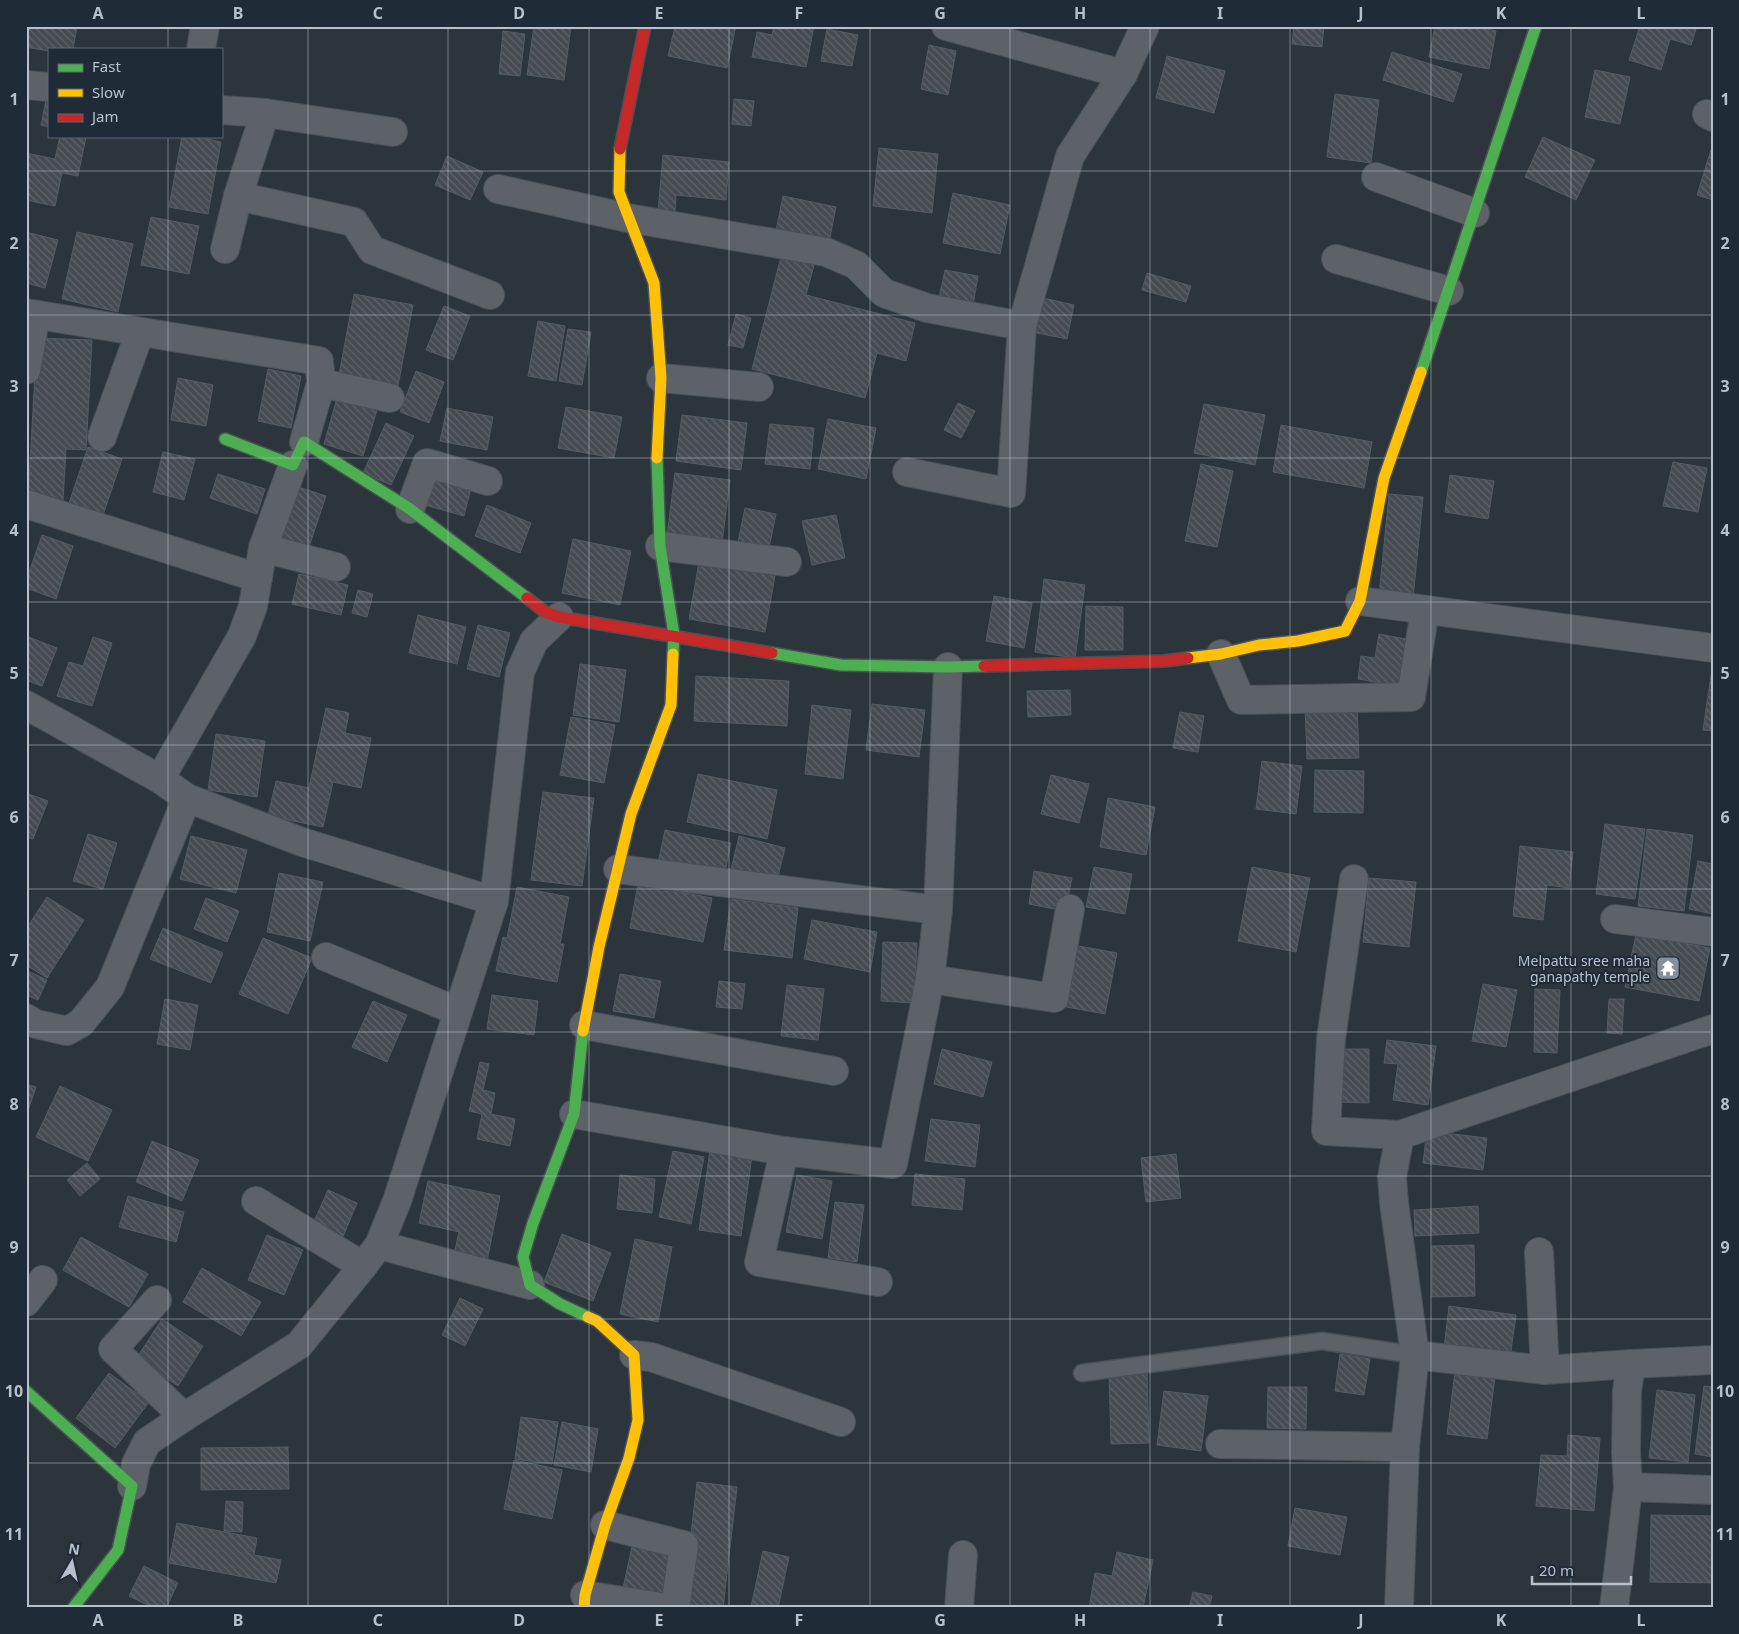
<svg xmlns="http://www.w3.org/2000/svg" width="1739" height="1634" font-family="'Noto Sans',sans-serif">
<defs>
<pattern id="building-back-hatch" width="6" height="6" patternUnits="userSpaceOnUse" patternTransform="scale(1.25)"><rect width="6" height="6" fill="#454b51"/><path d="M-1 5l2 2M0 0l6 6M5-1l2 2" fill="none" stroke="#5e6369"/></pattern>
</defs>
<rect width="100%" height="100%" fill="#2c343c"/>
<!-- building -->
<g fill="url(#building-back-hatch)" stroke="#545c63">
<polygon points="28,26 77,26 73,49 49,49 49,51 26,47"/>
<polygon points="534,26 571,26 564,80 527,75"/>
<polygon points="675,26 736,26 727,68 668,56"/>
<polygon points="774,26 814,26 806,67 752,57 757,32 772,35"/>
<polygon points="1294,26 1324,26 1322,47 1292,44"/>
<polygon points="1435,26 1473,26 1496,31 1489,69 1429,57"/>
<polygon points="1640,26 1697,26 1691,45 1670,39 1661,70 1629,60"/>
<polygon points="827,29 858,35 852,66 821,61"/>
<polygon points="503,31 525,34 520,76 499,74"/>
<polygon points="929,45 956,51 948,95 921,89"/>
<polygon points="1392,52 1462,74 1453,102 1383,80"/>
<polygon points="1167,56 1225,71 1214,113 1156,98"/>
<polygon points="1595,70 1630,77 1620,124 1585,117"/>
<polygon points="1335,94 1379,100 1371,163 1327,157"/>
<polygon points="47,95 49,96 49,127 41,125"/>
<polygon points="734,99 754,101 751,126 732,124"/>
<polygon points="60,136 86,137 78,176 62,173 55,206 26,200 26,153 55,159"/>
<polygon points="182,136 193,136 221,142 208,214 169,207"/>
<polygon points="1543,137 1595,160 1576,200 1525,177"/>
<polygon points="879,148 938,154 932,213 873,206"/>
<polygon points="1711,150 1713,150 1713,200 1697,195"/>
<polygon points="663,155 729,162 726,200 676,195 675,213 658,211"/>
<polygon points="447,156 483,172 470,200 435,185"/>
<polygon points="953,193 1010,205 1000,254 943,243"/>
<polygon points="783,196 836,207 829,242 776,231"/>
<polygon points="151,217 199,226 189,274 141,265"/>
<polygon points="26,232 58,240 45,288 26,283"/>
<polygon points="77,232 133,244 118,312 62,299"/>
<polygon points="783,249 816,258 806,295 915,323 906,361 877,353 865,398 752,369"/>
<polygon points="945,270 978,276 973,305 939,298"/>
<polygon points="1147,273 1191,286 1186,302 1142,290"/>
<polygon points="354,294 413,305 398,386 339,375"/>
<polygon points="1039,297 1074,305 1067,339 1032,332"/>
<polygon points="444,306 470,316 453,360 426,350"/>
<polygon points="736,314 751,318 743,348 728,345"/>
<polygon points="538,321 565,326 556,381 528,376"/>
<polygon points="568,329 591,332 582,385 559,381"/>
<polygon points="37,338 92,340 86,450 66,449 63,501 28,500"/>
<polygon points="268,369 301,376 291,428 258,421"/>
<polygon points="416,371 444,382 429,423 400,412"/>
<polygon points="178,378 213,385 206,426 171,420"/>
<polygon points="337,398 377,410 363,456 324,444"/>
<polygon points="958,403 975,411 961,438 944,430"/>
<polygon points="1204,404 1265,415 1255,465 1194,453"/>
<polygon points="566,407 622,417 614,458 558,448"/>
<polygon points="447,408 493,417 487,450 440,441"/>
<polygon points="682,415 747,423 741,470 676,461"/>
<polygon points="828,419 876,428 866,479 818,469"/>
<polygon points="386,423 414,436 391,485 363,473"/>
<polygon points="770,424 814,428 810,469 765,464"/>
<polygon points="1281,425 1372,442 1364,488 1273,472"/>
<polygon points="88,447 122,459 103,515 69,503"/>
<polygon points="163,452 195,459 184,500 153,492"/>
<polygon points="1673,462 1707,468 1698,512 1663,506"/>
<polygon points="1201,464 1233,471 1217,547 1185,541"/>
<polygon points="675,473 730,480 722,543 667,536"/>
<polygon points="218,474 265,489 257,514 210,498"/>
<polygon points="1450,475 1494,481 1488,519 1445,512"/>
<polygon points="433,478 471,488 464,516 425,505"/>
<polygon points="289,484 326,496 309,547 272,535"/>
<polygon points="1389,494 1423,497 1413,599 1379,596"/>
<polygon points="487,505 531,523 520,553 475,536"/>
<polygon points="745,508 776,514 768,553 737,547"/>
<polygon points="836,515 845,558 812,565 802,521"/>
<polygon points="42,535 73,546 56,599 26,588 26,581"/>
<polygon points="573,539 631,551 620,605 562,593"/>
<polygon points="700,556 776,570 765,632 689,619"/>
<polygon points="299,574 348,585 341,615 292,604"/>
<polygon points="1044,579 1085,585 1075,658 1035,652"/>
<polygon points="358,590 373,594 367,617 352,613"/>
<polygon points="994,596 1032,603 1024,648 986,641"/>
<polygon points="1086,606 1123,607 1123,650 1085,650"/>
<polygon points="418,615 466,627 457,664 409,653"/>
<polygon points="478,625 510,633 499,677 467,669"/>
<polygon points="1379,634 1411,640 1402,687 1358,679 1361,656 1375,658"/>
<polygon points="26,636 57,648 42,686 26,680"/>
<polygon points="93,637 112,643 92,706 57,696 69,662 83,666"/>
<polygon points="1713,662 1713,731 1703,730"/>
<polygon points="580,664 626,670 619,722 573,715"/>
<polygon points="696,676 789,681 787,726 694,721"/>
<polygon points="1070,690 1071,715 1028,717 1027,691"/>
<polygon points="1357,703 1359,758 1307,759 1305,705"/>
<polygon points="872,704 925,710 919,757 866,750"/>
<polygon points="812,705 851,710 843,779 805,774"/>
<polygon points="326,708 349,713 345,733 371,738 361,788 333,782 323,827 268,816 276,781 309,788"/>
<polygon points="1180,712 1204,716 1198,752 1173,748"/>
<polygon points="571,717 615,725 604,783 560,775"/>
<polygon points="216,734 265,741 257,797 208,790"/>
<polygon points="1262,761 1302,766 1296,814 1256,809"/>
<polygon points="1315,770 1364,771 1363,813 1314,812"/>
<polygon points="698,774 777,790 767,839 687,822"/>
<polygon points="1051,775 1089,784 1079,823 1041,814"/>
<polygon points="543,792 594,798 582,886 531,880"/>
<polygon points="26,793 48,801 33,839 26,837"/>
<polygon points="1108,798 1155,807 1146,855 1100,847"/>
<polygon points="1605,824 1645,829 1635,899 1596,894"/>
<polygon points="1647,829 1693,835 1684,911 1638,906"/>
<polygon points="665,830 731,843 724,877 658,863"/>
<polygon points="88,834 117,843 103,889 73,881"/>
<polygon points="191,836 247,850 236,893 180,879"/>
<polygon points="739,836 785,848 776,885 730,874"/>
<polygon points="1520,846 1573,852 1569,888 1547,885 1543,920 1513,916"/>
<polygon points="1698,861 1713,864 1713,914 1689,909"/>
<polygon points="1094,867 1132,874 1125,914 1086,907"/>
<polygon points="1252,867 1310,878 1296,952 1238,941"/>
<polygon points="1034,871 1072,878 1065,911 1029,904"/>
<polygon points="279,873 323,882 310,941 267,932"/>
<polygon points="1369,878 1416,882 1409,947 1363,942"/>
<polygon points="638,884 712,898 703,942 630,928"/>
<polygon points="517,887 569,897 560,944 564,944 557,982 496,971 503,937 507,938"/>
<polygon points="47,897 84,920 47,978 26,965 26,929"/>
<polygon points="206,898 239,911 227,942 194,929"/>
<polygon points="731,899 798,908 792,958 724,950"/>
<polygon points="812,920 877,932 870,972 804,959"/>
<polygon points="163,928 223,953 211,983 150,959"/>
<polygon points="1636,934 1710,948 1699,1001 1625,987"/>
<polygon points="263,938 312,958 288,1014 239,994"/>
<polygon points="883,942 917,943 914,1003 881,1001"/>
<polygon points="1073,945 1117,953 1105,1014 1061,1006"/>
<polygon points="26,970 47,980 38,1000 26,995"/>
<polygon points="620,974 661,981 654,1018 613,1011"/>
<polygon points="719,981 745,984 742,1009 716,1007"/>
<polygon points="1483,984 1517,990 1506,1047 1472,1041"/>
<polygon points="787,985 824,989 818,1040 781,1036"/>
<polygon points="1535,989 1560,990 1557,1053 1534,1052"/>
<polygon points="492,995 538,1001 534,1035 487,1029"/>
<polygon points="165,999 198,1005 190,1050 157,1044"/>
<polygon points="1609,999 1624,999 1622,1034 1607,1033"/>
<polygon points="373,1001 407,1015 387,1062 352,1047"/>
<polygon points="1387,1040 1436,1046 1428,1105 1393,1100 1398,1064 1384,1063"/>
<polygon points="942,1049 992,1062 983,1097 934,1084"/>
<polygon points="1335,1049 1369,1049 1369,1103 1335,1102"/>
<polygon points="480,1062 489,1064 483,1090 495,1093 491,1114 515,1119 510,1146 477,1139 482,1114 469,1111"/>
<polygon points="26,1084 36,1087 26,1117"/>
<polygon points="60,1086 112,1110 88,1161 36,1137"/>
<polygon points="931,1119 980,1125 975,1167 925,1161"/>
<polygon points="1427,1131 1487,1138 1483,1170 1423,1163"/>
<polygon points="152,1141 199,1160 182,1201 136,1182"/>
<polygon points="710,1150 752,1156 741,1236 699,1230"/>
<polygon points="673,1151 704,1157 691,1224 659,1217"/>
<polygon points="1176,1154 1181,1198 1146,1202 1141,1158"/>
<polygon points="87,1163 100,1179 80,1196 67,1180"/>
<polygon points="915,1174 965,1179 962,1210 912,1205"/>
<polygon points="620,1175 655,1179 652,1213 617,1209"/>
<polygon points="797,1175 832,1181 822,1239 786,1232"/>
<polygon points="428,1181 500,1196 487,1261 454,1254 459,1232 419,1223"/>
<polygon points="328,1190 357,1203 342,1239 312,1226"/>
<polygon points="128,1196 184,1212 176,1242 119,1227"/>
<polygon points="835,1202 864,1205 857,1262 828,1258"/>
<polygon points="1478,1206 1479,1233 1415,1236 1414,1210"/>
<polygon points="562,1234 611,1253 593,1301 544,1282"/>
<polygon points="267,1235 303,1250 284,1295 248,1280"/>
<polygon points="81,1237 148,1274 129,1307 63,1270"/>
<polygon points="635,1239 672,1247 658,1322 620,1314"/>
<polygon points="1474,1245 1475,1296 1432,1297 1432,1246"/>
<polygon points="202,1268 261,1302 241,1336 183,1302"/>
<polygon points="460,1298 483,1309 465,1346 442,1335"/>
<polygon points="1449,1306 1516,1315 1510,1358 1444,1348"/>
<polygon points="162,1319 203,1346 178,1386 136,1359"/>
<polygon points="1340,1354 1370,1359 1364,1395 1335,1391"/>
<polygon points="1455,1372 1495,1377 1487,1439 1447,1434"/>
<polygon points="109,1373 149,1402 115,1448 76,1418"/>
<polygon points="1147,1373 1149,1443 1111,1444 1109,1375"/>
<polygon points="1704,1386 1713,1387 1713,1457 1695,1454"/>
<polygon points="1268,1387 1307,1387 1306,1429 1267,1428"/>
<polygon points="1657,1390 1695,1395 1688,1462 1649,1458"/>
<polygon points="1164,1391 1208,1396 1201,1451 1157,1445"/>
<polygon points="521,1417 558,1422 552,1464 515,1459"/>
<polygon points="562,1422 598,1429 591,1472 554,1465"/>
<polygon points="1568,1435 1600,1438 1594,1511 1536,1506 1541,1455 1567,1456"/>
<polygon points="288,1447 289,1489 201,1490 201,1448"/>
<polygon points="514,1460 562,1470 552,1519 504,1509"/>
<polygon points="697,1482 737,1487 723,1608 683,1604"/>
<polygon points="226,1501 243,1502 242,1532 224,1531"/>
<polygon points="1295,1508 1347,1517 1340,1555 1288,1546"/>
<polygon points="1651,1515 1713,1516 1713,1583 1650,1582"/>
<polygon points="177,1523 257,1538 254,1555 281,1560 276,1583 169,1563"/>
<polygon points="633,1542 675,1551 665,1602 622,1593"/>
<polygon points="763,1551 789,1557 778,1608 751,1607"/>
<polygon points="1117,1552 1153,1560 1143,1608 1089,1608 1095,1573 1112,1576"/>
<polygon points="144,1566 178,1583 166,1608 154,1608 129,1596"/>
<polygon points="1193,1592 1212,1596 1209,1608 1189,1608"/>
</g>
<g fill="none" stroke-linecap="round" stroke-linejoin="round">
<!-- lane casing -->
<g stroke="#4a5056" stroke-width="19">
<polyline id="lane" points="1082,1373 1322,1341 1415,1355"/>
</g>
<!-- street casing -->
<g stroke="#4a5056" stroke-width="30">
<g id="street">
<polyline points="946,26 1123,74"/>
<polyline points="201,49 205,26"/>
<polyline points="26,85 49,87"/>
<polyline points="221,110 265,113 393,132"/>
<polyline points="1707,114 1713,117"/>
<polyline points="1376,177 1475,213"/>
<polyline points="498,189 628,218 826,252 856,265 884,293 927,308 1022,326 1070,156 1123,74 1145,26"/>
<polyline points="238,196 354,222 372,250 490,295"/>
<polyline points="225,249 238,196 265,113"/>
<polyline points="1336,259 1449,291"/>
<polyline points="26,313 319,361 321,383 304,442"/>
<polyline points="26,370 36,315"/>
<polyline points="661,378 759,387"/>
<polyline points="321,383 390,398"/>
<polyline points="102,437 140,332"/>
<polyline points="907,472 1011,493 1022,326"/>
<polyline points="26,504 258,578"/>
<polyline points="410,509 427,463 488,481"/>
<polyline points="660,546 787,562"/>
<polyline points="263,548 336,567"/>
<polyline points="1360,601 1713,648"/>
<polyline points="1221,654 1241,700 1411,697 1425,610"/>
<polyline points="26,705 160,779 187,798 302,842 494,901"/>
<polyline points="160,779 242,636 253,606 263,548 293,465"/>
<polyline points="618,869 938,910"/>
<polyline points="1354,879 1331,1039 1326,1131 1400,1135"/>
<polyline points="1615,919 1713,932"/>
<polyline points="326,957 457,1011"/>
<polyline points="930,979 1054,998 1070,909"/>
<polyline points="26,1018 36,1024 67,1031 81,1023 110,987 187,798"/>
<polyline points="584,1025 834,1071"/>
<polyline points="574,1114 784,1151 893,1164 930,979 938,910 948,667"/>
<polyline points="784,1151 759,1262 878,1282"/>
<polyline points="256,1201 363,1266"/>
<polyline points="379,1245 530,1285"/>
<polyline points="1539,1252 1545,1370"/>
<polyline points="157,1300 113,1349 184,1417"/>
<polyline points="26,1302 43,1280"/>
<polyline points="634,1355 651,1357 841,1422"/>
<polyline points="1415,1355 1545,1370 1631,1364"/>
<polyline points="1220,1444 1405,1447"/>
<polyline points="132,1486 136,1464 147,1442 184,1417 299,1345 363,1266 379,1245 397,1201 494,901 520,672 534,641 559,617"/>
<polyline points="1628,1487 1713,1490"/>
<polyline points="605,1525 684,1545 675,1608"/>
<polyline points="585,1595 667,1608"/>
<polyline points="959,1608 963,1555"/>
<polyline points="1399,1608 1405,1447 1415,1355 1394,1203 1392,1177 1400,1135 1713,1029"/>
<polyline points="1614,1608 1628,1487 1626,1452 1627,1391 1631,1364 1713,1360"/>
</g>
</g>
<!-- fast casing -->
<g stroke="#4a5056" stroke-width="14">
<g id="fast">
<polyline points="1421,372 1536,26"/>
<polyline points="225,439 293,465 304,442 410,509 527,598"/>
<polyline points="657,458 660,546 674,635 673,654"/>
<polyline points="772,653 841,665 948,667 984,666"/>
<polyline points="583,1031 574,1114 533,1223 523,1257 530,1285 560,1304 588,1317"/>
<polyline points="26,1391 132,1486 118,1550 73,1608"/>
</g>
</g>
<!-- slow casing -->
<g stroke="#4a5056" stroke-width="14">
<g id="slow">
<polyline points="620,149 619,192 654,283 661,378 657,458"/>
<polyline points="1188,658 1221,654 1259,645 1298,641 1345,631 1360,601 1384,478 1421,372"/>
<polyline points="583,1031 599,947 631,814 671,705 673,654"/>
<polyline points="584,1608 585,1595 605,1525 629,1458 638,1420 634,1355 597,1321 588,1317"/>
</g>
</g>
<!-- jam casing -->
<g stroke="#4a5056" stroke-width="14">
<g id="jam">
<polyline points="620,149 645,26"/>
<polyline points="527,598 545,612 559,617 772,653"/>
<polyline points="984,666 1164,661 1188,658"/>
</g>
</g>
<!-- lane -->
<use href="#lane" stroke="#5d6269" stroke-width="16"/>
<!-- street -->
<use href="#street" stroke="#5d6269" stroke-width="28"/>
<!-- fast -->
<use href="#fast" stroke="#4caf50" stroke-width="11"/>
<!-- slow -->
<use href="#slow" stroke="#ffc107" stroke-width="11"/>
<!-- jam -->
<use href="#jam" stroke="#c62828" stroke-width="11"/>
</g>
<!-- grid -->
<path fill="none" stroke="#b7c1cc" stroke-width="1" stroke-opacity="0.55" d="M168,26V49M308,26V1608M448,26V1608M589,26V1608M729,26V1608M870,26V1608M1010,26V1608M1150,26V1608M1290,26V1608M1431,26V1608M1571,26V1608M168,136V1608M26,171H1713M26,315H1713M26,458H1713M26,602H1713M26,745H1713M26,889H1713M26,1032H1713M26,1176H1713M26,1319H1713M26,1463H1713"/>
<!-- icons -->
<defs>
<g id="temple-square" transform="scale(1.25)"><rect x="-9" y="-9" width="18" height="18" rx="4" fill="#86909a" stroke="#1f2b37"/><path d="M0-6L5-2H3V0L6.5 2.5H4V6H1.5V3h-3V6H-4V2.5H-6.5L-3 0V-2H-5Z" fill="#fff"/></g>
</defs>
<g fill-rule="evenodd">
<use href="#temple-square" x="1668" y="968"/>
</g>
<g text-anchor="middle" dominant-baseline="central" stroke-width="4" stroke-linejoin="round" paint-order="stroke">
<!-- poi labels -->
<g font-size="14" fill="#b7c1cc" stroke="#1f2b37" text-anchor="end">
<text x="1650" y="960">Melpattu sree maha<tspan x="1650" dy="16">ganapathy temple</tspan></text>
</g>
</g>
<!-- border -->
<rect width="1739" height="1634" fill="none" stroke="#1f2b37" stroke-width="55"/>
<!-- legend -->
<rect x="48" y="48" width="175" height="90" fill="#1f2b37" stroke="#5c6773"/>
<rect x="58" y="64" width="25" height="8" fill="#4caf50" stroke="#5c6773"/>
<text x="92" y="72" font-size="15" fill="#b7c1cc">Fast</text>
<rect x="58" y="89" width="25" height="8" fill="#ffc107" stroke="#5c6773"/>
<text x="92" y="98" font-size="15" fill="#b7c1cc">Slow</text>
<rect x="58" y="114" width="25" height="8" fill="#c62828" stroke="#5c6773"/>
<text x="92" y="122" font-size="15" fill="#b7c1cc">Jam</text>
<!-- north arrow -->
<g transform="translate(72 1562) rotate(9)" stroke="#1f2b37" stroke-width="4" paint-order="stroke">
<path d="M0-4L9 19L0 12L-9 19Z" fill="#b7c1cc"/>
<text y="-8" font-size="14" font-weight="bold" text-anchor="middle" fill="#b7c1cc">N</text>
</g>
<!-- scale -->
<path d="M1532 1576v8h99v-8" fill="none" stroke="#b7c1cc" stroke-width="2.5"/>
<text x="1539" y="1576" font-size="15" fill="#b7c1cc" stroke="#1f2b37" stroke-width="4" paint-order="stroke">20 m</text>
<rect x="28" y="28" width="1684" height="1578" fill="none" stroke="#b7c1cc" stroke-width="2"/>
<g font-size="16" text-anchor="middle" font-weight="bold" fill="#b7c1cc">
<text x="98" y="19">A</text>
<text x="238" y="19">B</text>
<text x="378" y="19">C</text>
<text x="519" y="19">D</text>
<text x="659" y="19">E</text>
<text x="799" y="19">F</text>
<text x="940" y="19">G</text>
<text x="1080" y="19">H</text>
<text x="1220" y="19">I</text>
<text x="1361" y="19">J</text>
<text x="1501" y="19">K</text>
<text x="1641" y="19">L</text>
<text x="14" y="105">1</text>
<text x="1725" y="105">1</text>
<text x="14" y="249">2</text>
<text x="1725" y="249">2</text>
<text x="14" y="392">3</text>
<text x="1725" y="392">3</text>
<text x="14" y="536">4</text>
<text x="1725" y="536">4</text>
<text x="14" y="679">5</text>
<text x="1725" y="679">5</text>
<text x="14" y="823">6</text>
<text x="1725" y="823">6</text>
<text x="14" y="966">7</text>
<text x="1725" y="966">7</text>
<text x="14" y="1110">8</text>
<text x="1725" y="1110">8</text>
<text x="14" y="1253">9</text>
<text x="1725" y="1253">9</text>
<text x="14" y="1397">10</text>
<text x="1725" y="1397">10</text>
<text x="14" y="1540">11</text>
<text x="1725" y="1540">11</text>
<text x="98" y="1626">A</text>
<text x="238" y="1626">B</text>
<text x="378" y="1626">C</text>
<text x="519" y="1626">D</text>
<text x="659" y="1626">E</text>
<text x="799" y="1626">F</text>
<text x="940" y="1626">G</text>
<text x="1080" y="1626">H</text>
<text x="1220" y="1626">I</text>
<text x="1361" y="1626">J</text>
<text x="1501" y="1626">K</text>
<text x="1641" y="1626">L</text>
</g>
</svg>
